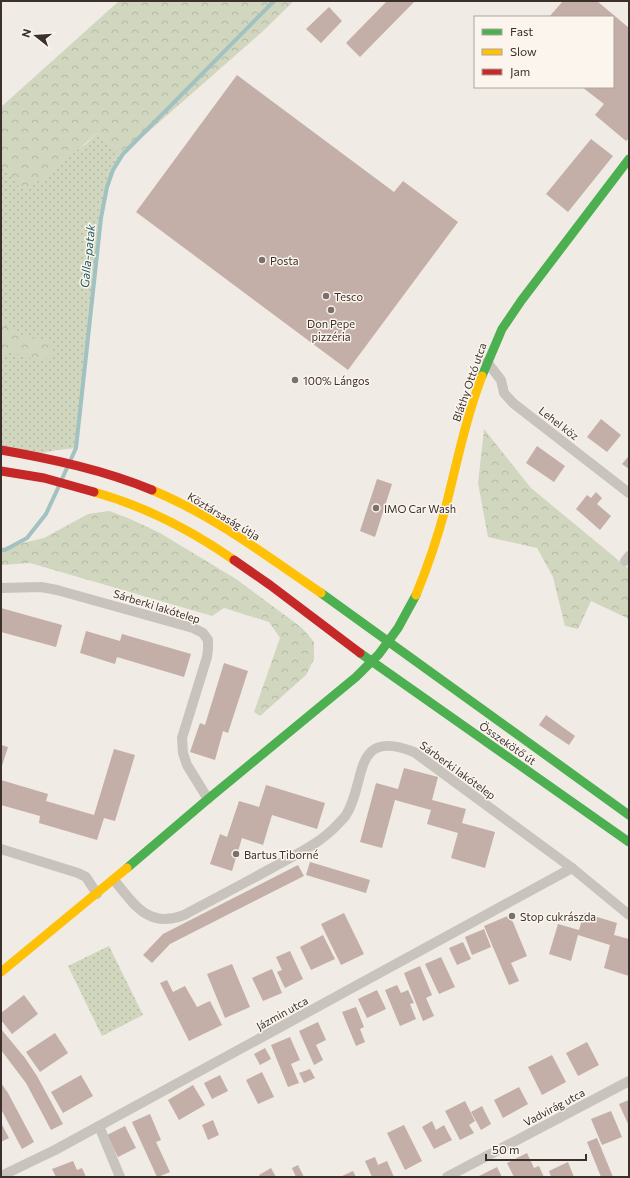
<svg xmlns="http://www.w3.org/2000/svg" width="630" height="1178" font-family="Commissioner,sans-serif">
<defs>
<pattern id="grass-dots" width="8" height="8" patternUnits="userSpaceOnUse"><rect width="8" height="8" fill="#d1d6bf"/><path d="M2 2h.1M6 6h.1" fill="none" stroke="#b4b8a4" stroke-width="1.8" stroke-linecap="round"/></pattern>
<pattern id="forest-crowns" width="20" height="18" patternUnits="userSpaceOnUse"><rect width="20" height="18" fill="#d1d6bf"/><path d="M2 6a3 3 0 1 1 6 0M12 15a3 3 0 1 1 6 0" fill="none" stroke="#b4b8a4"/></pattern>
</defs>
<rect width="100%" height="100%" fill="#f0ebe5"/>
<!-- grass -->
<g fill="url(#grass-dots)">
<polygon points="97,133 123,154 107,187 101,218 76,448 57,450 33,455 1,450 1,165 21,188 86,144"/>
<polygon points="109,946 143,1015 102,1036 68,966"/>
</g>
<!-- forest -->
<g fill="url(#forest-crowns)">
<polygon points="119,1 294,1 262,32 123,154 97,133 46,178 21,189 1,165 1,107"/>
<polygon points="1,316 6,327 27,337 48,340 54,354 41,361 9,352 1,363"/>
<polygon points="484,429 531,488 629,569 629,619 591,601 578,629 565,626 553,577 537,548 488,537 478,483"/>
<polygon points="109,511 128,518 160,533 236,579 302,628 314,642 314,659 306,675 260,716 254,712 280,638 269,622 224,608 212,616 30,563 1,565 1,548 44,538 88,514"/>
</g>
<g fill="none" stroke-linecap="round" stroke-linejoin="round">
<!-- stream -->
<g stroke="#a1c2c1" stroke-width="4">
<polyline points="62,479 76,448 101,218 107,187 113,170 123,154 274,1"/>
<polyline points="1,550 5,550 27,538 46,514 59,486"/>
</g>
</g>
<!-- building -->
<g fill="#c3afa7">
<polygon points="385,1 415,1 360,57 346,43 386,2"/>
<polygon points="563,1 597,1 629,28 629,138 626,141 595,115 604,104 582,87 613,87 613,17 549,17"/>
<polygon points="329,7 342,21 321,43 306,29"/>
<polygon points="237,75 394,192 403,181 458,222 348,370 136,212"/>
<polygon points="591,139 613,156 568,212 546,194"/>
<polygon points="601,419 621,435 607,452 587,437"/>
<polygon points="537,446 565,466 554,482 526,463"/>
<polygon points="628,457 629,458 629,469 622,464"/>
<polygon points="377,479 392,484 375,537 360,531"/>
<polygon points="596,492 602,498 597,504 611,516 600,530 576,509 587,495 591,498"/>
<polygon points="1,608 62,625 56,647 1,632"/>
<polygon points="86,631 120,641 122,634 191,654 184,677 117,657 115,664 80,653"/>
<polygon points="224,663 248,671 228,733 223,731 215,760 190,752 200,723 205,725"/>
<polygon points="546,715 575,736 569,745 539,725"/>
<polygon points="1,745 8,747 1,769"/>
<polygon points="114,749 135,755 115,821 104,818 97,840 39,823 40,816 1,805 1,780 48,794 46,801 94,815"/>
<polygon points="404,768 438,777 432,800 466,809 462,823 495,832 485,868 451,858 458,833 427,824 431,810 395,800 382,848 360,842 376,783 398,789"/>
<polygon points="266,785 325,803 317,829 272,815 263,845 242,838 232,871 210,864 220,834 227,837 239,801 259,807"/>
<polygon points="310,862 370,880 366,893 306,875"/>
<polygon points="298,865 304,876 170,944 152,963 143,955 163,934"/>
<polygon points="344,913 364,954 341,965 321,924"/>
<polygon points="584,913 617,923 614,935 629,939 629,976 604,968 610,945 578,935 571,961 549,954 558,924 579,930"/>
<polygon points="510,915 527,956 511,963 519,981 509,985 484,926"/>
<polygon points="484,929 491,947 472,955 465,937"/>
<polygon points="323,935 335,959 311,970 300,947"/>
<polygon points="463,942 471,959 457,965 449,948"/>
<polygon points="290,951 303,979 285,988 277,972 282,970 276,957"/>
<polygon points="441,957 455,987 439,994 425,964"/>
<polygon points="232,964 250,1007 225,1018 207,974"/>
<polygon points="420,966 432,995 426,998 434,1016 423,1021 404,973"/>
<polygon points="272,969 282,993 263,1001 252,978"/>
<polygon points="167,980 173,992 185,986 197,1007 210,1001 222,1025 189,1041 160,983"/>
<polygon points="397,985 401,993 408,990 414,1003 410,1004 416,1019 400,1026 385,990"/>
<polygon points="377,990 386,1009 367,1018 358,999"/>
<polygon points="24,995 38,1014 12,1034 1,1020 1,1013"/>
<polygon points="356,1007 364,1027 360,1029 365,1042 356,1046 342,1012"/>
<polygon points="318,1022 326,1040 316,1045 323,1060 314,1065 299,1031"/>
<polygon points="1,1029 25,1058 37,1076 63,1124 51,1130 26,1083 1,1050"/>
<polygon points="55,1033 68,1053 40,1072 26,1052"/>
<polygon points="290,1037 300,1060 291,1064 299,1083 288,1087 271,1045"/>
<polygon points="587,1042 599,1065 578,1076 566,1053"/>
<polygon points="265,1048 271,1059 260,1065 254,1054"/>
<polygon points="552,1055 566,1082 542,1095 528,1067"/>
<polygon points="310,1069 315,1078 304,1083 299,1073"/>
<polygon points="262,1072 274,1097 258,1104 246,1080"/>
<polygon points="81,1075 93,1096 63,1113 51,1092"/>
<polygon points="220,1075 228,1091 212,1099 204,1083"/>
<polygon points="1,1083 8,1093 34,1142 22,1149 1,1109"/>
<polygon points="193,1085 205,1105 179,1120 168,1100"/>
<polygon points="519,1087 528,1104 503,1118 494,1100"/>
<polygon points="629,1100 629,1126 619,1104"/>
<polygon points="465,1101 475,1121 469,1125 474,1133 460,1140 445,1111"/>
<polygon points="482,1106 491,1124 481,1130 471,1112"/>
<polygon points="611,1111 622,1137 602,1145 591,1119"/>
<polygon points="150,1114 161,1140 156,1142 170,1172 158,1177 157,1177 132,1122"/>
<polygon points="213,1120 219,1135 208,1140 202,1125"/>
<polygon points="432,1121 436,1130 444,1125 452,1140 434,1149 422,1127"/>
<polygon points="1,1123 9,1138 1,1142"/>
<polygon points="404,1125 422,1161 405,1170 387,1133"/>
<polygon points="125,1126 136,1148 118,1157 107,1135"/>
<polygon points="597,1138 613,1177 601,1177 587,1142"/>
<polygon points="527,1153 534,1168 539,1166 544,1177 514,1177 507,1163"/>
<polygon points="375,1157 378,1165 387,1161 394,1177 372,1177 365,1161"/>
<polygon points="73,1161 77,1170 82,1168 86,1177 56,1177 52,1169"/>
<polygon points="568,1162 574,1177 551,1177 549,1171"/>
<polygon points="298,1165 304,1177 296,1177 292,1168"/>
<polygon points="497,1167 502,1177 477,1177"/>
<polygon points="271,1168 276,1177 260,1177 259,1175"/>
<polygon points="353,1171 356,1177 340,1177"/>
</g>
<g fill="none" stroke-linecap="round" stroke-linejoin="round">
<!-- street -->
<g stroke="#c9c3be" stroke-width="10">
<polyline points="487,362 501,380 504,393 513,403 629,493"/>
<polyline points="625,561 629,556"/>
<polyline points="1,588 41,587 57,590 193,628 203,633 208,640 208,649 207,657 182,738 183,753 187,765 208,799"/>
<polyline points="1,849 78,873 86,877 97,894"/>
<path d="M114,880C134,904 148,929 184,915C212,900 241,885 270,869C293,856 320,844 338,824C341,821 344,818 346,815C367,783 351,727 414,752L572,868L629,915"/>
<polyline points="99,1126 120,1177"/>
<polyline points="1,1176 55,1150 572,868"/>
<polyline points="447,1177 629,1081"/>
</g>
<!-- fast -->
<g stroke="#4caf50" stroke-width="9">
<polyline points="482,376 502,329 521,301 629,159"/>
<polyline points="321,593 629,815"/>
<polyline points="360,653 629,842"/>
<polyline points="127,868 208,799 356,677 379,654 398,628 416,595"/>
</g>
<!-- slow -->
<g stroke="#ffc107" stroke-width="9">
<path d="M152,490C214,516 267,556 321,593"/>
<path d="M94,492C144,506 191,530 234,560"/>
<path d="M416,595C428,566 438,536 446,506C457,462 466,418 482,376"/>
<polyline points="1,972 127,868"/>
</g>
<!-- jam -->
<g stroke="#c62828" stroke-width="9">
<path d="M1,450C52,459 104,470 152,490"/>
<polyline points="1,471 44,478 94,492"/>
<polyline points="234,560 270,585 360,653"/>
</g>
</g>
<!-- markers -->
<g fill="#7a716c" stroke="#fbf5ee" stroke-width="1.5">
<circle cx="262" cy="260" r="4"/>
<circle cx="326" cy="296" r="4"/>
<circle cx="331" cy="310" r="4"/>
<circle cx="295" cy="380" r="4"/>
<circle cx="376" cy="508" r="4"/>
<circle cx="236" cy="854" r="4"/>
<circle cx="512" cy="916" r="4"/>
</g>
<g text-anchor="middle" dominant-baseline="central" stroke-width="3" stroke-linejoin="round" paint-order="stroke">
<!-- poi labels -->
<g font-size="11" fill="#3b302b" stroke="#fbf5ee" text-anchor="start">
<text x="270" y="260">Posta</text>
<text x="334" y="296">Tesco</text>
<text x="331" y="323" text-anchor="middle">Don Pepe<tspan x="331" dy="13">pizzéria</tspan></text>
<text x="303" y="380">100% Lángos</text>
<text x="384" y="508">IMO Car Wash</text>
<text x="244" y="854">Bartus Tiborné</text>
<text x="520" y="916">Stop cukrászda</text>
</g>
<!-- street labels -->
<g font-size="11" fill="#3b302b" stroke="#fbf5ee">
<text transform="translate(469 382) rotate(-71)">Bláthy Ottó utca</text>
<text transform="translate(559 423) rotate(38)">Lehel köz</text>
<text transform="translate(224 516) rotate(31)">Köztársaság útja</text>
<text transform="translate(157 606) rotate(17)">Sárberki lakótelep</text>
<text transform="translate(508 743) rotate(35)">Összekötő út</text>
<text transform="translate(458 770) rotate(36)">Sárberki lakótelep</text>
<text transform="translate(282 1013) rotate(-29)">Jázmin utca</text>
<text transform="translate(554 1107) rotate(-28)">Vadvirág utca</text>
</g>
<!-- water labels -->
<g font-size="12" font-style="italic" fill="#1f5a5e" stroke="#fbf5ee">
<text transform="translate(87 256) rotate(-84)">Galla-patak</text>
</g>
</g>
<!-- border -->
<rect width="630" height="1178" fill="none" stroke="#3b302b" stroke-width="4"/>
<!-- legend -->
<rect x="474" y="16" width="140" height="72" fill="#fbf5ee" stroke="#aea6a0"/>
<rect x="482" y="29" width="20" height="6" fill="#4caf50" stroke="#aea6a0"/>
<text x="510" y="36" font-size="12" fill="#3b302b">Fast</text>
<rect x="482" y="49" width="20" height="6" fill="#ffc107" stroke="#aea6a0"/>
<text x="510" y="56" font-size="12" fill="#3b302b">Slow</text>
<rect x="482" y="69" width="20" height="6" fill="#c62828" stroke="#aea6a0"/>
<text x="510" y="76" font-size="12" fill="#3b302b">Jam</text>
<!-- north arrow -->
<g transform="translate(36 36) rotate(287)" stroke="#fbf5ee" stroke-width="3" paint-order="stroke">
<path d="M0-3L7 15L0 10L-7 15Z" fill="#3b302b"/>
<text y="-6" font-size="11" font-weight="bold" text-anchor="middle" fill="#3b302b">N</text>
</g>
<!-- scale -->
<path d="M486 1154v6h100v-6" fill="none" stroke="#3b302b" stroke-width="2"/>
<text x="492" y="1154" font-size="12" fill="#3b302b" stroke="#fbf5ee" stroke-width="3" paint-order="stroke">50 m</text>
</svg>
